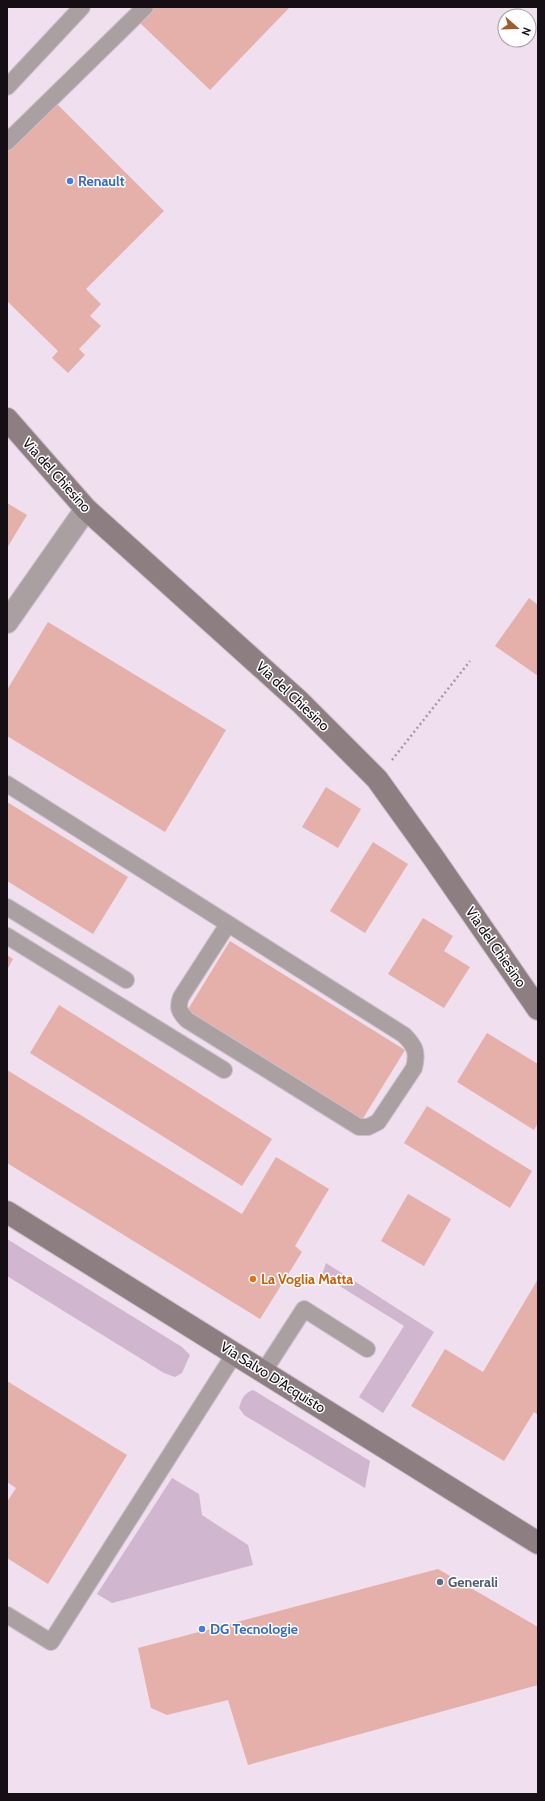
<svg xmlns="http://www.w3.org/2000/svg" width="545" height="1801" font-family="Cabin,sans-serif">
<rect width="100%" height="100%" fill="#f0dfee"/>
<!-- green -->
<g fill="#d0b6ce">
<polygon points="7,1239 182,1347 190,1355 182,1373 175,1377 164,1373 7,1276"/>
<polygon points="326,1263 434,1332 383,1413 359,1397 404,1326 322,1275"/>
<path d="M253,1390L370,1461L365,1488L244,1415L239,1408C242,1398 244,1393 253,1390Z"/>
<polygon points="172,1478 199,1494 202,1515 248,1545 253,1565 112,1603 97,1594"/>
</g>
<!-- building -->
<g fill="#e4b0a9">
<polygon points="154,7 290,7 210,90 139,22"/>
<polygon points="55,102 164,211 86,289 101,304 90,316 101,326 79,349 85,355 68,373 52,358 58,351 7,301 7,150"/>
<polygon points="7,503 27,515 7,548"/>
<polygon points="529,598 538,605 538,676 495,646"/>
<polygon points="48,622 226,730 165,832 7,736 7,690"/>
<polygon points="326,787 361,809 338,848 302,827"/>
<polygon points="7,802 128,877 93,934 7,881"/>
<polygon points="373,842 408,864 365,933 330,911"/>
<polygon points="423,918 453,936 444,951 470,967 444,1008 388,974"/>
<polygon points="230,941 405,1050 362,1120 187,1011"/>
<polygon points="7,955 13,959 7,970"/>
<polygon points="59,1005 272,1139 242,1186 30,1053"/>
<polygon points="487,1033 538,1064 538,1123 534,1130 457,1082"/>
<polygon points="7,1070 242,1214 276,1157 329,1189 295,1246 302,1252 260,1319 7,1163"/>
<polygon points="427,1106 532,1171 510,1208 404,1143"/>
<polygon points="408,1194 451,1219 424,1266 381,1241"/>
<polygon points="538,1279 538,1415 534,1412 504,1461 411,1406 445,1349 483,1372"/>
<polygon points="7,1381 127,1455 48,1584 7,1558 7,1502 16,1488 7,1482"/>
<polygon points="438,1569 538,1627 538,1685 248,1765 228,1700 167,1715 151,1708 138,1648"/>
</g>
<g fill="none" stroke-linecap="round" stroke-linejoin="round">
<!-- lane casing -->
<g stroke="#cdbecb" stroke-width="18">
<g id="lane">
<polyline points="7,87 82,7"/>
<polyline points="7,142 145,7"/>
<path d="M7,784L404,1035C415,1046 418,1052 414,1068L378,1122L368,1127H359L187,1020C179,1012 177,1007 181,997L228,924"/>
<polyline points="7,907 126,980"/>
<polyline points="7,936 224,1070"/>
<polyline points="264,1371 304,1309 367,1349"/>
<polyline points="7,1615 51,1642 235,1353"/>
</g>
</g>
<!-- street casing -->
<g stroke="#cdbecb" stroke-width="24">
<polyline id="street" points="7,622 86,509"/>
</g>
<!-- secondary casing -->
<g stroke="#cdbecb" stroke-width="24">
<g id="secondary">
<polyline points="7,419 86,509 300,702 377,779 433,857 538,1009"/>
<polyline points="7,1212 538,1543"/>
</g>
</g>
<!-- path -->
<polyline stroke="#a799a5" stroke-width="2.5" stroke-dasharray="2 3" stroke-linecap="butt" points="392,760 470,661"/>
<!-- lane -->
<use href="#lane" stroke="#aaa0a2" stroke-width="16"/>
<!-- street -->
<use href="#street" stroke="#aaa0a2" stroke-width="22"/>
<!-- secondary -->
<use href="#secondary" stroke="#8d7e81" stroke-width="22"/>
</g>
<!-- markers -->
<g fill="#3f7fe0" stroke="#fff" stroke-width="1.5">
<circle cx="70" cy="181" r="4"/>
<circle cx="202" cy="1629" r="4"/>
</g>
<circle fill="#e8710a" stroke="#fff" stroke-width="1.5" cx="253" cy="1279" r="4"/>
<circle fill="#5c6f8a" stroke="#fff" stroke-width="1.5" cx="440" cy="1582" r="4"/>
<g text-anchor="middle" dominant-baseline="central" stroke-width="3" stroke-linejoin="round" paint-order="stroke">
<!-- shop labels -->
<g font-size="14" font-weight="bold" fill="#366cbe" stroke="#fff" text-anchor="start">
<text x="78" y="181">Renault</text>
<text x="210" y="1629">DG Tecnologie</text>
</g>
<!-- street labels -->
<g font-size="14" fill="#150f15" stroke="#fff">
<text transform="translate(57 475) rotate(48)">Via del Chiesino</text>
<text transform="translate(293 696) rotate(43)">Via del Chiesino</text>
<text transform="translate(496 947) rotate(55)">Via del Chiesino</text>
<text transform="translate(273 1377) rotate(32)">Via Salvo D'Acquisto</text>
</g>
<!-- food labels -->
<g font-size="14" font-weight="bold" fill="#c56008" stroke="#fff" text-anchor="start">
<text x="261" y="1279">La Voglia Matta</text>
</g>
<!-- service labels -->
<g font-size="14" font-weight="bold" fill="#4e5e75" stroke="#fff" text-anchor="start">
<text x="448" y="1582">Generali</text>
</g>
</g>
<!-- border -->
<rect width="545" height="1801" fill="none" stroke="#150f15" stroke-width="16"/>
<!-- north arrow -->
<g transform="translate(517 28) rotate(110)"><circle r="19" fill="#ffffff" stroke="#a19fa1"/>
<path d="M0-3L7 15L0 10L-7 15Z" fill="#a05d2c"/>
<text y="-6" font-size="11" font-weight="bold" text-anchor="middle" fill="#150f15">N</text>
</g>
</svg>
